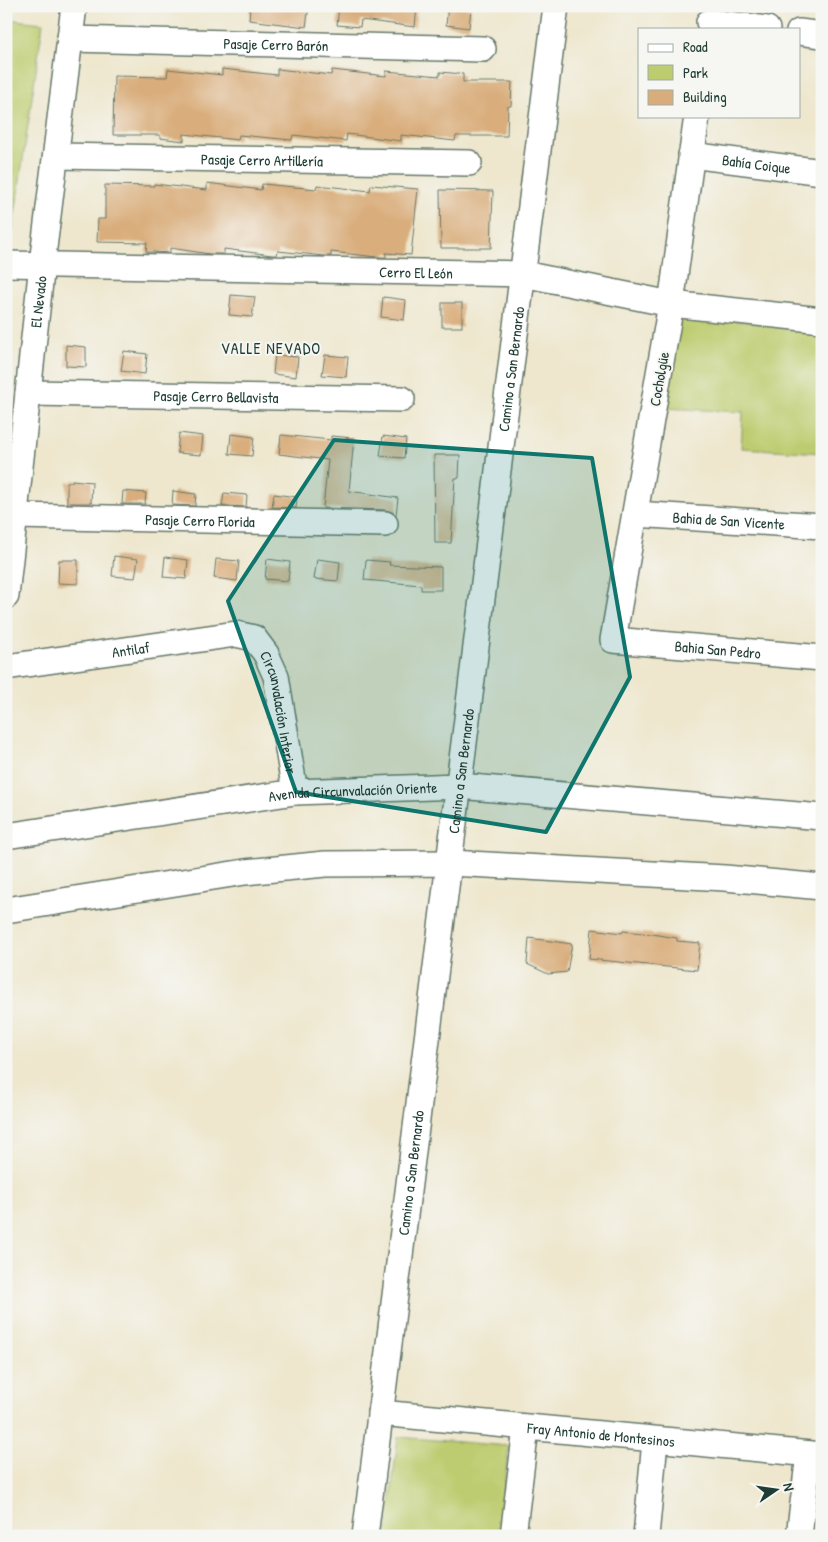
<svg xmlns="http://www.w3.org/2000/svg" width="828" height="1542" font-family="'Patrick Hand',sans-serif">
<rect width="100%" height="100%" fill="#f6f6f2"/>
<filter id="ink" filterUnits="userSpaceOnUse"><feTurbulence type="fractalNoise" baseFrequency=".02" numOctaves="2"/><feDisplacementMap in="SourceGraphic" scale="10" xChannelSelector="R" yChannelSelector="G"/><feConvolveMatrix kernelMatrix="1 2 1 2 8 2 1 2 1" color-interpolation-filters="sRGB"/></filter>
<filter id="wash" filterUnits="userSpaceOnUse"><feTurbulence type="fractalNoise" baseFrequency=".0096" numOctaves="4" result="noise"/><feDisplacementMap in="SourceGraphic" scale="20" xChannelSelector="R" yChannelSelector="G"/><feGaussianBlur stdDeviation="1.12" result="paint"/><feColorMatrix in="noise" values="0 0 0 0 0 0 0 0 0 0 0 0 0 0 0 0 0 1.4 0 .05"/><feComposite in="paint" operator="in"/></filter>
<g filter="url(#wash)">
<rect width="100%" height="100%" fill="#eee7ce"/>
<!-- green -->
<g fill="#bdcc6f" stroke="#6e8452">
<polygon points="6,19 43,23 12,234 6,234"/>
<polygon points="678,315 822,329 822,453 741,448 743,412 662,408"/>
<polygon points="398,1437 509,1446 498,1536 386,1536"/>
</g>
<g id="blocks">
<!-- building -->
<g fill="#d9ad7b">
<polygon points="250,6 309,6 306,27 249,20"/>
<polygon points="339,6 417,6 415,27 361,20 360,27 337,25"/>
<polygon points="448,6 471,8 469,28 446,25"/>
<polygon points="168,69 222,75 222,69 277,75 277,69 331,75 332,70 386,76 386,71 440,76 440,72 463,74 463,82 512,82 511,106 508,106 507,136 456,136 455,141 401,135 401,141 347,134 346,141 293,135 292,140 239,135 238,140 184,134 184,141 160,138 160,135 113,135 114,76 167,77"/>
<polygon points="207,183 261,190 262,184 316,189 317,185 370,191 371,185 418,189 411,255 386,253 386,257 378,257 331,252 331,256 325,256 278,251 277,255 272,255 224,249 224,254 210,254 170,248 170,253 154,252 146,252 147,243 97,242 98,219 105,219 105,185 154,186 154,184 207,190"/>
<polygon points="440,190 493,191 491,248 441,248"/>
<polygon points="231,295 255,297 252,317 229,315"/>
<polygon points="383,297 406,300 404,320 381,317"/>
<rect x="442" y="303" width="20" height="24"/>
<polygon points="66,345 86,347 86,367 66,366"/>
<polygon points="124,351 147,354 145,374 121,371"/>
<polygon points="275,355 298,357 296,377 273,374"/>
<polygon points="325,355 348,357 346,377 322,375"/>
<polygon points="179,433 203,436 201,455 177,453"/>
<polygon points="231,434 254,437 252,456 229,454"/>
<polygon points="281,435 331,440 331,436 354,438 349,491 398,498 396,515 392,512 385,510 323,508 328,460 279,454"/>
<polygon points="383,436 406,439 404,458 380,456"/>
<polygon points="434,455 460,455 459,478 455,478 451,543 435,543"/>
<polygon points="72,480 92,482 91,503 67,503 67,482 72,482"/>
<polygon points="123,491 146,493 145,504 122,504"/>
<polygon points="173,491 196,494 195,506 172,505"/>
<polygon points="224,493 247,495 246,507 222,506"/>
<polygon points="274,494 297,497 296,508 272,507"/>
<polygon points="114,556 138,559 135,578 112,576"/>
<polygon points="165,557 188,560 186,579 163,577"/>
<polygon points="216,559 239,561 237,581 214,578"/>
<polygon points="267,559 290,562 288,581 265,579"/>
<polygon points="317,559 340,562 338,581 314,579"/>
<polygon points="59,560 78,560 78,584 58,583"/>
<polygon points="366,560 390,562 389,565 441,567 441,590 421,590 421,585 364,580"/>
<polygon points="592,929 622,933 623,931 652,934 677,938 677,941 700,943 697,970 589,959"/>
<polygon points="529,938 572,944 567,972 548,974 527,964"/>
</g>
</g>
</g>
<g filter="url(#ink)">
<use href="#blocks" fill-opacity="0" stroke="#67786a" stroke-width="1"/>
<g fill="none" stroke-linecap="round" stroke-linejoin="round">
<!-- minor casing -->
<g stroke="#67786a" stroke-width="28">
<g id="minor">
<polyline points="709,22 767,29"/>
<polyline points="799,32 822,35"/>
<path id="s1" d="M70,39L483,49"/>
<path id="s2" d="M697,116L671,304L613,640L822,658"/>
<path id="s3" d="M691,155L822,172"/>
<path id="s4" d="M56,156L469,163"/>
<path id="s5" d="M6,264L523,274L671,304L822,320"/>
<path id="s6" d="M28,393L402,399"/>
<path id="s7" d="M635,514L822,526"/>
<path id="s8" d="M15,516L385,524"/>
<path id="s9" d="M6,596L42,264L74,6"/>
<path id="s10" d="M6,667L236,634L254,638L266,654L276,676L295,792"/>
<path id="s11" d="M6,836L295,792L459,786L822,817"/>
<polyline points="6,910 245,872 325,864 450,863 725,878 822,887"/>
<path id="s12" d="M380,1413L822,1455"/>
<path id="s13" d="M365,1536L556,6"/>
<polyline points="513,1536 526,1428"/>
<polyline points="646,1536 655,1441"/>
<polyline points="799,1536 809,1454"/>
</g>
</g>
<!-- minor -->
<use href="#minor" stroke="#fff" stroke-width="25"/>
</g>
</g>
<!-- marked area -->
<path fill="#0f766e" fill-opacity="0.2" stroke="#0f766e" stroke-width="4" stroke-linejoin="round" d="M334,440L592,458L630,677L546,832L296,792L228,601Z"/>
<g text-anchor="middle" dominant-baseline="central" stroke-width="4" stroke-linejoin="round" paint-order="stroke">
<!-- street labels -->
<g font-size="15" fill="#1f3d34" stroke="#f6f6f2">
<text stroke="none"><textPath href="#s1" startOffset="206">Pasaje Cerro Barón</textPath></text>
<text stroke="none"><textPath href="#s4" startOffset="206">Pasaje Cerro Artillería</textPath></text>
<text stroke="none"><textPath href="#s3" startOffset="66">Bahía Coique</textPath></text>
<text stroke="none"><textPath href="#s5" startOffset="410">Cerro El León</textPath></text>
<text stroke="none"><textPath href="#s9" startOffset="296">El Nevado</textPath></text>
<text stroke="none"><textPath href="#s13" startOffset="1176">Camino a San Bernardo</textPath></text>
<text transform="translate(659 379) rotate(-80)">Cocholgüe</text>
<text stroke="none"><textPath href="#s6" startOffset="188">Pasaje Cerro Bellavista</textPath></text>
<text stroke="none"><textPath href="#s8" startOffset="185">Pasaje Cerro Florida</textPath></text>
<text stroke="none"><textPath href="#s7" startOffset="94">Bahia de San Vicente</textPath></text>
<text stroke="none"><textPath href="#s10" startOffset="126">Antilaf</textPath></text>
<text stroke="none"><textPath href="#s2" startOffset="636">Bahia San Pedro</textPath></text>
<text stroke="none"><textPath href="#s10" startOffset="331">Circunvalación Interior</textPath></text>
<text stroke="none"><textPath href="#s13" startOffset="771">Camino a San Bernardo</textPath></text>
<text stroke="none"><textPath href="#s11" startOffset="350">Avenida Circunvalación Oriente</textPath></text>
<text stroke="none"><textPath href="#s13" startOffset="366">Camino a San Bernardo</textPath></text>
<text stroke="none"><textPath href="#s12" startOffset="222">Fray Antonio de Montesinos</textPath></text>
</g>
<!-- neighbourhood labels -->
<g font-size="16" letter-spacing="1" fill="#1f3d34" stroke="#f6f6f2">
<text x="271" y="348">VALLE NEVADO</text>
</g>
</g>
<!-- margin -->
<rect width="828" height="1542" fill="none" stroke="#f6f6f2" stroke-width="25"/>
<!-- legend -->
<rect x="638" y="28" width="162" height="90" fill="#f6f6f2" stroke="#a0aca6"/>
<rect x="648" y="44" width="25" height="8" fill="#ffffff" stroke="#a0aca6"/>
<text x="683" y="52" font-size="15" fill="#1f3d34">Road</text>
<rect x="648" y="65" width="25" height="15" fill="#bdcc6f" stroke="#a0aca6"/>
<text x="683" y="78" font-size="15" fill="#1f3d34">Park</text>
<rect x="648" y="90" width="25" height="15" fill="#d9ad7b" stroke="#a0aca6"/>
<text x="683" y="102" font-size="15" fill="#1f3d34">Building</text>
<!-- north arrow -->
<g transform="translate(776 1490) rotate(77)" stroke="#f6f6f2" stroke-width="4" paint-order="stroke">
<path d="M0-4L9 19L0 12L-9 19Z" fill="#1f3d34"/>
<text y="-8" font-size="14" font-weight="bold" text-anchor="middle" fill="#1f3d34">N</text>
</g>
</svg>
